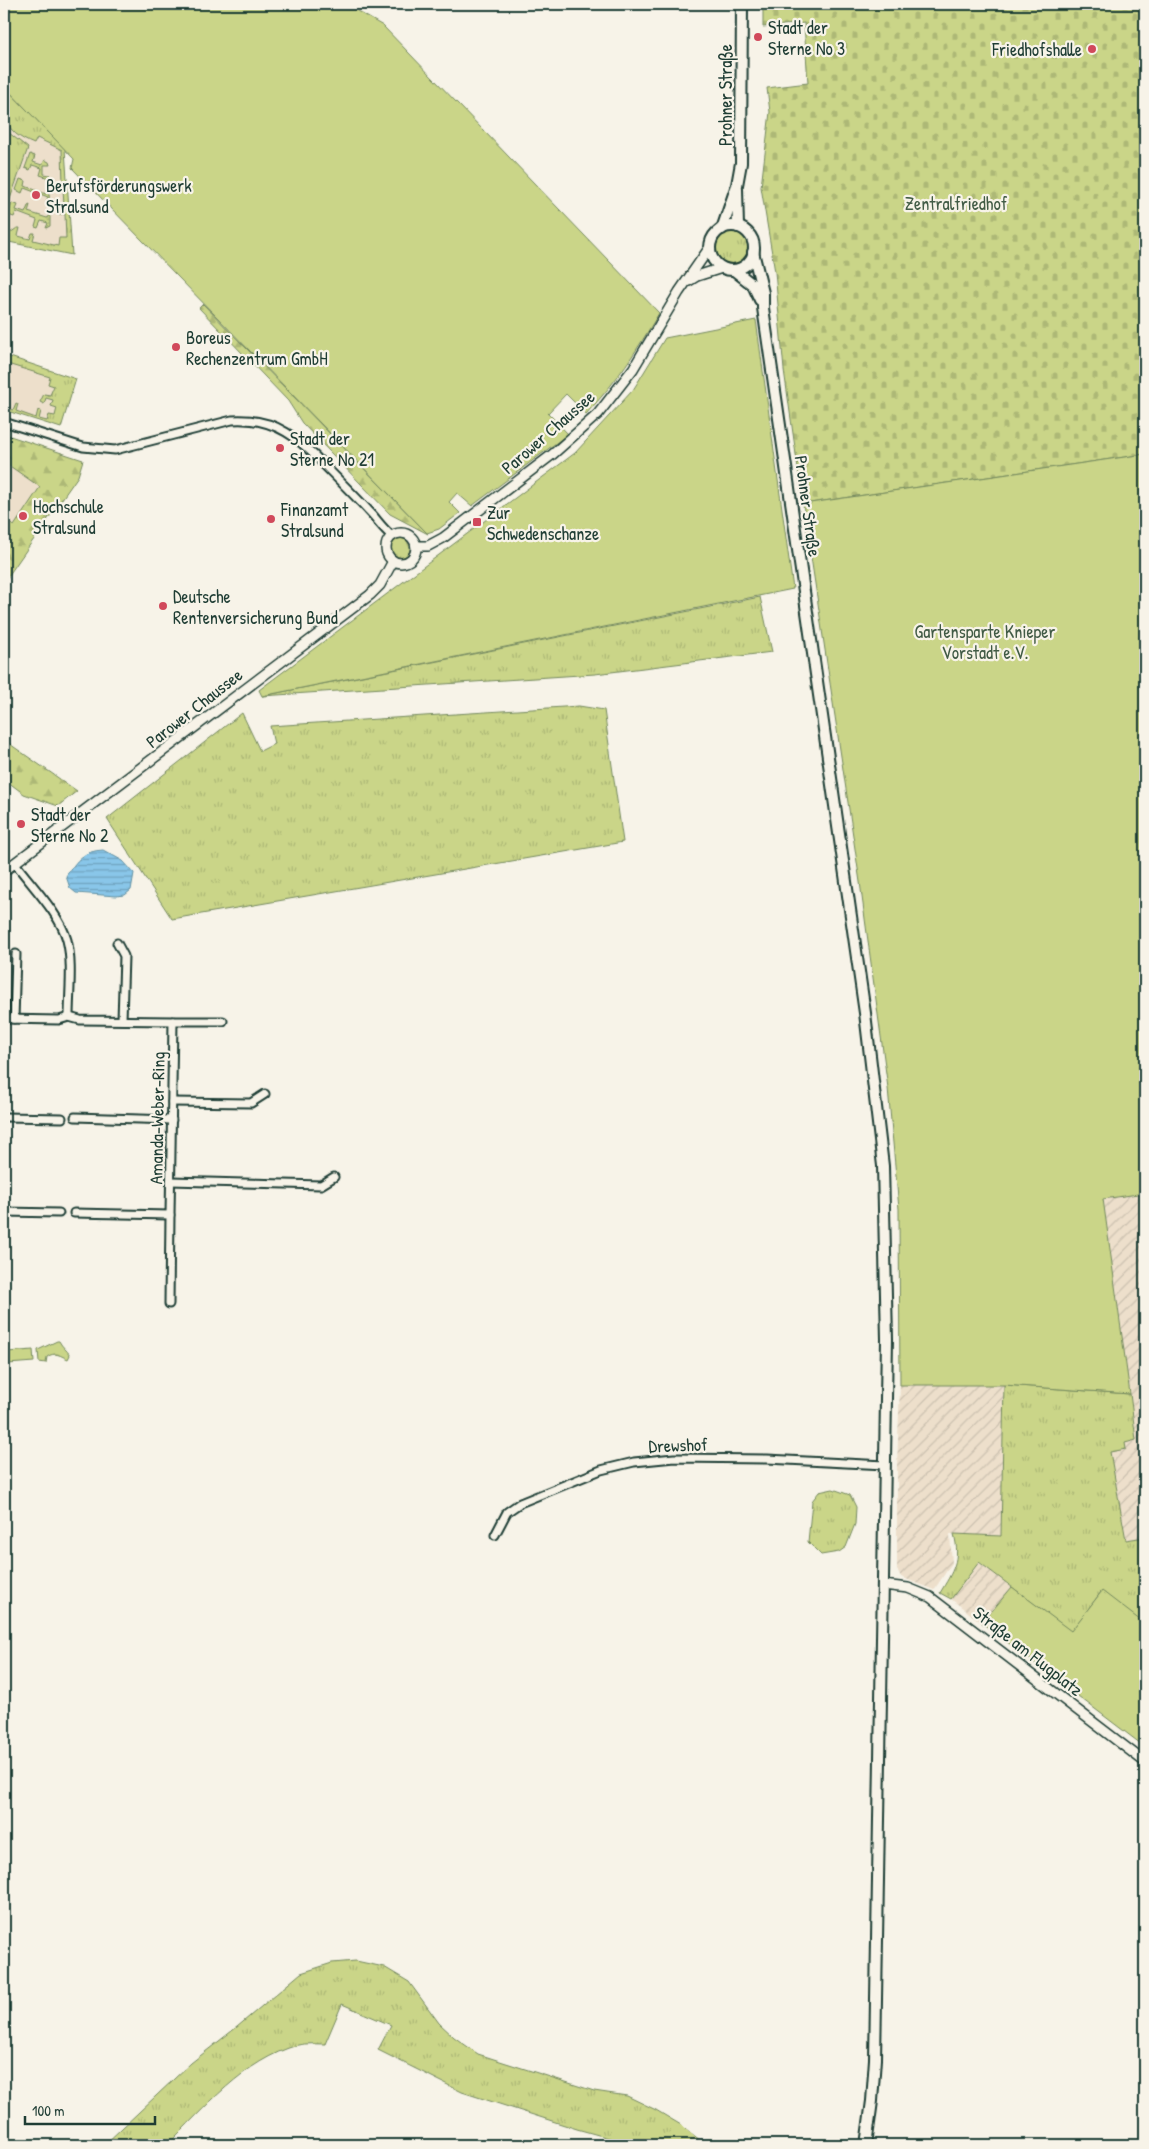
<svg xmlns="http://www.w3.org/2000/svg" width="1149" height="2149" font-family="'Patrick Hand',sans-serif">
<defs>
<pattern id="industrial-furrows" width="10" height="10" patternUnits="userSpaceOnUse" patternTransform="scale(1.25)"><rect width="10" height="10" fill="#eddfcb"/><path d="M-1 1l2-2M0 10L10 0M9 11l2-2" fill="none" stroke="#cbc0af"/></pattern>
<pattern id="grass-tufts" width="24" height="20" patternUnits="userSpaceOnUse" patternTransform="scale(1.25)"><rect width="24" height="20" fill="#cad588"/><path d="M3 7l-1-3M5 7V3M7 7l1-3M15 17l-1-3M17 17v-4M19 17l1-3" fill="none" stroke="#adb876"/></pattern>
<pattern id="forest-firs" width="22" height="20" patternUnits="userSpaceOnUse" patternTransform="scale(1.25)"><rect width="22" height="20" fill="#cad588"/><path d="M5 1l3.5 6h-7zM16 11l3.5 6h-7z" fill="#adb876"/></pattern>
<pattern id="cemetery-stones" width="16" height="16" patternUnits="userSpaceOnUse" patternTransform="scale(1.25)"><rect width="16" height="16" fill="#cad588"/><path d="M2 7V4a2 2 0 0 1 4 0v3zM10 15v-3a2 2 0 0 1 4 0v3z" fill="#adb876"/></pattern>
<pattern id="park-crowns" width="20" height="18" patternUnits="userSpaceOnUse" patternTransform="scale(1.25)"><rect width="20" height="18" fill="#cad588"/><path d="M2 6a3 3 0 1 1 6 0M12 15a3 3 0 1 1 6 0" fill="none" stroke="#adb876"/></pattern>
<pattern id="water-rules" width="6" height="5" patternUnits="userSpaceOnUse" patternTransform="scale(1.25)"><rect width="6" height="5" fill="#89c6e9"/><path d="M0 2.5h6" fill="none" stroke="#6fa2be"/></pattern>
</defs>
<rect width="100%" height="100%" fill="#f7f3e8"/>
<filter id="ink" filterUnits="userSpaceOnUse"><feTurbulence type="fractalNoise" baseFrequency=".02" numOctaves="2"/><feDisplacementMap in="SourceGraphic" scale="10" xChannelSelector="R" yChannelSelector="G"/><feConvolveMatrix kernelMatrix="1 2 1 2 8 2 1 2 1" color-interpolation-filters="sRGB"/></filter>
<g filter="url(#ink)">
<!-- built -->
<g fill="#eddfcb">
<polygon points="4,86 65,149 72,255 4,241"/>
<polygon points="4,355 76,379 61,428 4,410"/>
<polygon points="4,434 83,460 4,572"/>
</g>
<!-- industrial -->
<g fill="url(#industrial-furrows)">
<polygon points="1145,1192 1145,1537 1126,1541 1110,1452 1125,1449 1125,1442 1136,1440 1103,1199"/>
<polygon points="900,1385 1004,1385 1001,1536 950,1534 952,1563 934,1590 901,1577 897,1569 897,1466"/>
<polygon points="979,1562 1012,1587 982,1623 951,1599"/>
</g>
<!-- grass -->
<g fill="url(#grass-tufts)" stroke="#74895e">
<path d="M4,86L65,149L72,255L4,241V232L10,233L17,228H20L18,236L30,239L32,233H35L33,240L58,246L59,238H66L65,214H58V207H64L63,187H58V184H63L62,150L37,138L34,144C2,131 4,117 4,86Z"/>
<polygon points="4,129 28,148 4,216 4,146 6,141 4,140"/>
<polygon points="30,154 35,156 33,162 42,165 45,160 49,162 50,165 44,165 44,174 50,175 49,178 40,175 42,168 32,165 30,170 25,168"/>
<polygon points="20,179 26,181 25,186 46,194 48,187 50,202 46,202 48,197 24,188 22,193 16,190"/>
<polygon points="12,203 18,205 16,210 25,213 28,206 30,205 28,212 47,218 50,213 50,226 46,228 48,223 41,221 38,228 35,227 37,220 16,212 14,217 8,215"/>
<circle cx="732" cy="248" r="17"/>
<polygon points="4,355 76,379 61,428 4,410 4,407 13,410 16,403 18,404 16,411 36,418 38,410 41,411 39,419 47,421 49,415 55,416 57,408 51,406 53,400 46,398 44,404 40,402 44,394 50,395 54,386 48,384 50,377 4,363"/>
<circle cx="400" cy="548" r="10"/>
<polygon points="760,597 772,652 595,674 262,696"/>
<polygon points="579,706 604,710 623,842 172,919 107,819 242,713 260,751 274,744 270,726"/>
<path d="M1004,1385L1130,1394L1136,1440L1125,1443L1126,1449L1110,1452L1126,1540L1145,1537V1625L1101,1592L1071,1632L979,1562L951,1599L940,1593C953,1571 961,1560 954,1534L1001,1536Z"/>
<polygon points="833,1489 850,1495 856,1507 855,1524 846,1547 839,1552 821,1555 808,1542 812,1501 819,1492"/>
<path d="M356,1961L384,1967L409,1982L439,2023L454,2037L478,2054L594,2091L627,2096L656,2110L681,2125L706,2145H634L577,2129L462,2092L378,2050L391,2025L342,2004L325,2044C316,2044 306,2043 298,2045C244,2060 205,2108 167,2145H104L191,2063L237,2027L301,1973L332,1963Z"/>
</g>
<!-- forest -->
<g fill="url(#forest-firs)" stroke="#74895e">
<polygon points="203,304 427,533 428,534 390,514 302,423 288,401 199,308"/>
<polygon points="7,435 83,460 78,476 4,582 4,519 14,526 40,487 4,462 4,440"/>
<polygon points="4,740 77,791 58,806 24,794 4,779"/>
</g>
<!-- cemetery -->
<polygon fill="url(#cemetery-stones)" stroke="#74895e" points="763,4 1145,4 1145,454 803,504 784,370 775,272 761,187 770,112 767,88 808,83 804,23 763,27"/>
<!-- park -->
<path fill="url(#park-crowns)" stroke="#74895e" d="M57,1341H59C62,1347 67,1350 70,1355L68,1359C61,1356 55,1351 47,1357L46,1363L39,1362L38,1350Z"/>
<!-- garden -->
<g fill="#cad588" stroke="#74895e">
<path d="M4,4H349L357,11L383,26L659,313C636,352 617,381 586,414L566,394L548,413L568,434L472,506L457,493L449,502L460,513L439,529L427,533L72,168L74,159L4,86Z"/>
<polygon points="756,320 793,589 262,696 259,690 575,453 633,390 665,338"/>
<polygon points="1145,454 1145,1193 1103,1199 1130,1394 1004,1385 900,1385 899,1209 888,1088 860,882 803,504"/>
<polygon points="33,1350 34,1362 8,1364 7,1352"/>
<polygon points="1012,1587 1071,1631 1102,1591 1145,1624 1145,1747 982,1623"/>
</g>
<!-- water -->
<path fill="url(#water-rules)" stroke="#5f8fa1" d="M103,850L123,861L134,873L131,890L125,895L116,896L76,893L70,888L66,876C77,860 83,851 103,850Z"/>
<g fill="none" stroke-linecap="round" stroke-linejoin="round">
<!-- minor casing -->
<g stroke="#1f3d34" stroke-width="11">
<g id="minor">
<path d="M4,422L83,447L115,450L232,420C277,417 299,439 328,469C341,482 355,496 368,510C377,519 382,528 392,536"/>
<path d="M15,863C31,885 60,914 67,940C73,963 69,994 69,1017"/>
<polyline points="117,943 124,956 122,1020"/>
<polyline points="4,1019 59,1020 69,1017 80,1020 173,1021 170,1215 74,1213"/>
<polyline points="14,1019 16,954"/>
<polyline points="173,1021 223,1021"/>
<polyline points="172,1102 251,1103 265,1094"/>
<polyline points="4,1117 62,1118"/>
<polyline points="75,1117 172,1120"/>
<polyline points="171,1181 321,1185 334,1177"/>
<polyline points="4,1212 59,1213"/>
<polyline points="169,1304 170,1215"/>
<polyline points="495,1535 507,1512 520,1503 601,1470 634,1462 674,1458 767,1459 885,1465"/>
</g>
</g>
<!-- tertiary casing -->
<g stroke="#1f3d34" stroke-width="12">
<g id="tertiary">
<polyline points="689,281 697,276 722,268"/>
<circle cx="401" cy="548" r="15"/>
<polyline points="416,546 428,546 443,538 553,454 598,414 633,369 679,292 710,247"/>
<polyline points="4,871 370,595 380,585 393,561"/>
<polyline points="883,1585 908,1588 930,1597 1145,1762"/>
</g>
</g>
<!-- secondary casing -->
<g stroke="#1f3d34" stroke-width="14">
<g id="secondary">
<polyline points="737,189 738,227"/>
<circle cx="732" cy="248" r="22"/>
<polyline points="722,229 737,185 741,163 742,4"/>
<polyline points="753,252 763,293 763,308 865,1013 883,1166 887,1339 875,2059 872,2101 866,2145"/>
<polyline points="734,270 753,285 760,300"/>
</g>
</g>
<!-- minor -->
<use href="#minor" stroke="#f7f3e8" stroke-width="7"/>
<!-- tertiary -->
<use href="#tertiary" stroke="#f7f3e8" stroke-width="9"/>
<!-- secondary -->
<use href="#secondary" stroke="#f7f3e8" stroke-width="10"/>
</g>
</g>
<!-- markers -->
<g fill="#d1495b" stroke="#f7f3e8" stroke-width="2">
<circle cx="758" cy="37" r="5"/>
<circle cx="1092" cy="49" r="5"/>
<circle cx="36" cy="195" r="5"/>
<circle cx="176" cy="347" r="5"/>
<circle cx="280" cy="448" r="5"/>
<circle cx="23" cy="516" r="5"/>
<circle cx="271" cy="519" r="5"/>
<rect x="472" y="517" width="10" height="10" rx="2.5"/>
<circle cx="163" cy="606" r="5"/>
<circle cx="21" cy="824" r="5"/>
</g>
<g text-anchor="middle" dominant-baseline="central" stroke-width="4.5" stroke-linejoin="round" paint-order="stroke">
<!-- poi labels -->
<g font-size="18" fill="#1f3d34" stroke="#f7f3e8" text-anchor="start">
<text x="768" y="27">Stadt der<tspan x="768" dy="21">Sterne No 3</tspan></text>
<text x="1082" y="49" text-anchor="end">Friedhofshalle</text>
<text x="46" y="185">Berufsförderungswerk<tspan x="46" dy="21">Stralsund</tspan></text>
<text x="186" y="337">Boreus<tspan x="186" dy="21">Rechenzentrum GmbH</tspan></text>
<text x="290" y="438">Stadt der<tspan x="290" dy="21">Sterne No 21</tspan></text>
<text x="33" y="506">Hochschule<tspan x="33" dy="21">Stralsund</tspan></text>
<text x="281" y="509">Finanzamt<tspan x="281" dy="21">Stralsund</tspan></text>
<text x="487" y="512">Zur<tspan x="487" dy="21">Schwedenschanze</tspan></text>
<text x="173" y="596">Deutsche<tspan x="173" dy="21">Rentenversicherung Bund</tspan></text>
<text x="31" y="814">Stadt der<tspan x="31" dy="21">Sterne No 2</tspan></text>
</g>
<!-- street labels -->
<g font-size="18" fill="#1f3d34" stroke="#f7f3e8">
<text transform="translate(725 95) rotate(-90)">Prohner Straße</text>
<text transform="translate(548 432) rotate(-41)">Parower Chaussee</text>
<text transform="translate(808 506) rotate(82)">Prohner Straße</text>
<text transform="translate(194 708) rotate(-38)">Parower Chaussee</text>
<text transform="translate(157 1118) rotate(-89)">Amanda-Weber-Ring</text>
<text transform="translate(678 1445) rotate(-2)">Drewshof</text>
<text transform="translate(1028 1651) rotate(38)">Straße am Flugplatz</text>
</g>
<!-- park labels -->
<g font-size="18" fill="#415b45" stroke="#f7f3e8">
<text x="956" y="203">Zentralfriedhof</text>
<text x="985" y="631">Gartensparte Knieper<tspan x="985" dy="21">Vorstadt e.V.</tspan></text>
</g>
</g>
<!-- margin -->
<rect width="1149" height="2149" fill="none" stroke="#f7f3e8" stroke-width="20"/>
<rect x="10" y="10" width="1129" height="2129" fill="none" stroke="#1f3d34" stroke-width="2" filter="url(#ink)"/>
<!-- scale -->
<path d="M25 2116v8h130v-8" fill="none" stroke="#1f3d34" stroke-width="2.5"/>
<text x="32" y="2116" font-size="15" fill="#1f3d34" stroke="#f7f3e8" stroke-width="4" paint-order="stroke">100 m</text>
</svg>
